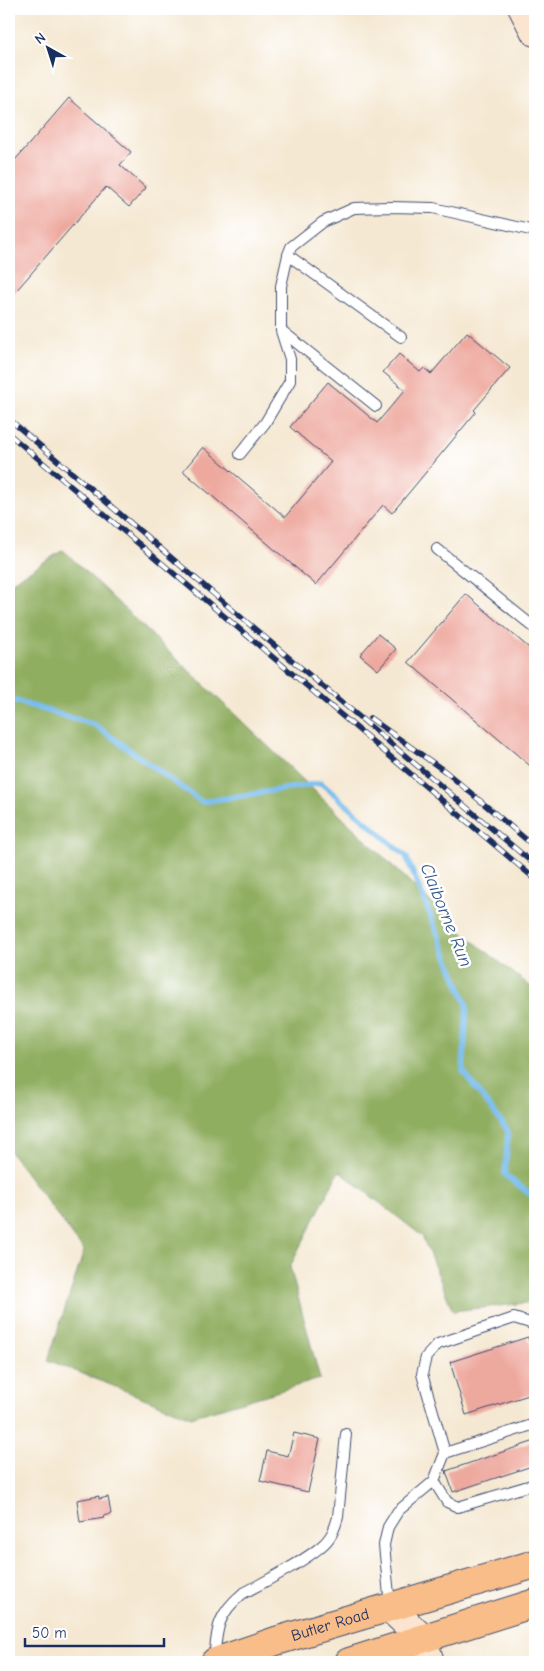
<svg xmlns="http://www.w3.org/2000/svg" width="544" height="1671" font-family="'Comic Neue',sans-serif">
<rect width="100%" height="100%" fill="#fff"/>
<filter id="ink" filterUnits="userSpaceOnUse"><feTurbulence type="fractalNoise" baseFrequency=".02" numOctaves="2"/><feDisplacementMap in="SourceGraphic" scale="10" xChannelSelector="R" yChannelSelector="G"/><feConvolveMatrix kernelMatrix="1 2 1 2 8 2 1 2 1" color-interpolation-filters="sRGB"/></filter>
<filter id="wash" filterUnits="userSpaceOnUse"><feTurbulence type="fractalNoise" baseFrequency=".0096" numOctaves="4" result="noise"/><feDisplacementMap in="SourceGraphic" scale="20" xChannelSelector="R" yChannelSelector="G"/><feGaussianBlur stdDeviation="1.12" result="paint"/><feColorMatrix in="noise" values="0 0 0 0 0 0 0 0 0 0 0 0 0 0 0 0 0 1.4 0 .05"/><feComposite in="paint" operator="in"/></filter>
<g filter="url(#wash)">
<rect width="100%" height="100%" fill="#f5e8d2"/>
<!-- forest -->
<polygon fill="#90ae61" stroke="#566e60" points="63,550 464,934 535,990 535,1302 453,1311 422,1236 339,1171 290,1267 320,1379 191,1417 48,1360 84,1251 9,1150 9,584"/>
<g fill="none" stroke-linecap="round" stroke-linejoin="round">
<!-- stream -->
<polyline stroke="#76bced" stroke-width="5.5" points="9,699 95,725 202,802 321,783 406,856 467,1005 463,1071 508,1131 505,1175 535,1198"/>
</g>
<g id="blocks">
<!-- building -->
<g fill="#eea99f">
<polygon points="69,98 131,152 120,165 146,188 129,207 106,187 9,299 9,167"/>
<polygon points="467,332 510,368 474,410 476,412 392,513 383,505 316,585 183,471 203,447 285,517 331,462 290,427 328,382 377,423 405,390 383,372 399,354 420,372 424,368 431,374"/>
<polygon points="466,594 535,653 535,770 408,662"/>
<polygon points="378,634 396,649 378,670 360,655"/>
<polygon points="528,1337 535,1362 535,1393 466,1415 450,1362"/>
<polygon points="294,1433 320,1439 308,1492 260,1481 267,1451 288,1456"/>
<polygon points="535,1441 535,1465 453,1492 446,1471"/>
<polygon points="99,1496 99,1499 108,1497 111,1514 103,1516 104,1518 80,1522 77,1500"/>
</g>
</g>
</g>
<g filter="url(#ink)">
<use href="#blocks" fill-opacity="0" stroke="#3c4b6f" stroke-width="1"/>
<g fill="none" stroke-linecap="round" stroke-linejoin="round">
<!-- service casing -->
<g stroke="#3c4b6f" stroke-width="12">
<g id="service">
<polyline points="282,331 376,406"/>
<polyline points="401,337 288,255 291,247 323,222 354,208 390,207 433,208 535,231"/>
<polyline points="240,454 265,423 290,381 290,359 281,331 281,286 288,255"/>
<polyline points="437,549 535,628"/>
<polyline points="445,1453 535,1424"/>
<polyline points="434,1481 447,1502 458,1507 535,1484"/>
<polyline points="390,1605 384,1545 388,1527 398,1511 434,1481 445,1453 422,1374 426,1357 438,1344 514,1318 530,1323 535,1327"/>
<path d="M214,1661C217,1630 216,1616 242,1594C262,1583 318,1555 329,1538C334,1532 336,1524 338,1517L346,1434"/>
</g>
</g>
<!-- secondary casing -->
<g stroke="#3c4b6f" stroke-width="30">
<g id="secondary">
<polyline points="523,9 535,32"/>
<polyline points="390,1608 422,1638 430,1662"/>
</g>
</g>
<!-- primary casing -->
<g stroke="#3c4b6f" stroke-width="30">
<g id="primary">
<path id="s1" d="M215,1662L276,1641L535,1564"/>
<polyline points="349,1662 535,1603"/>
</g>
</g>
<!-- service -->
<use href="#service" stroke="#fff" stroke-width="10"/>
<!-- secondary -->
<use href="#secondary" stroke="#fce5d0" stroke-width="28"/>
<!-- primary -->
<use href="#primary" stroke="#f8bd89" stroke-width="28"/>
<!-- rail casing -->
<g stroke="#1b2f5e" stroke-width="5.5">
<g id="rail">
<polyline points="9,419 249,624 535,865"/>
<polyline points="9,434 535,879"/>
<polyline points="370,718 446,772 535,847"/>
<polyline points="532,909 535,912"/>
</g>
</g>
<!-- rail -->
<use href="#rail" stroke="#fff" stroke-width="4" stroke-dasharray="11" stroke-linecap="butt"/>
</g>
</g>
<g text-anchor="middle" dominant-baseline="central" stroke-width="5" stroke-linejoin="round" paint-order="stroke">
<!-- street labels -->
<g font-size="16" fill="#1b2f5e" stroke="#fff">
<text stroke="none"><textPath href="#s1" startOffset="121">Butler Road</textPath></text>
</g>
<!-- water labels -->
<g font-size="18" font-style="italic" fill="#365989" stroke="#fff">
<text transform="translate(446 915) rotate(68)">Claiborne Run</text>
</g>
</g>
<!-- margin -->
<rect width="544" height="1671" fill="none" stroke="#fff" stroke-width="30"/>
<!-- north arrow -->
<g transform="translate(48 48) rotate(321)" stroke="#ffffff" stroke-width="4" paint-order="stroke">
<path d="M0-4L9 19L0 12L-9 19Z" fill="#1b2f5e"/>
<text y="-8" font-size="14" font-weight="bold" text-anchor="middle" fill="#1b2f5e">N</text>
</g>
<!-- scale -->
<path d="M25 1638v8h139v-8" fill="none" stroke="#1b2f5e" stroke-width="2.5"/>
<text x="32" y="1638" font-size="15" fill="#1b2f5e" stroke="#ffffff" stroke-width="4" paint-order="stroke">50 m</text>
</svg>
